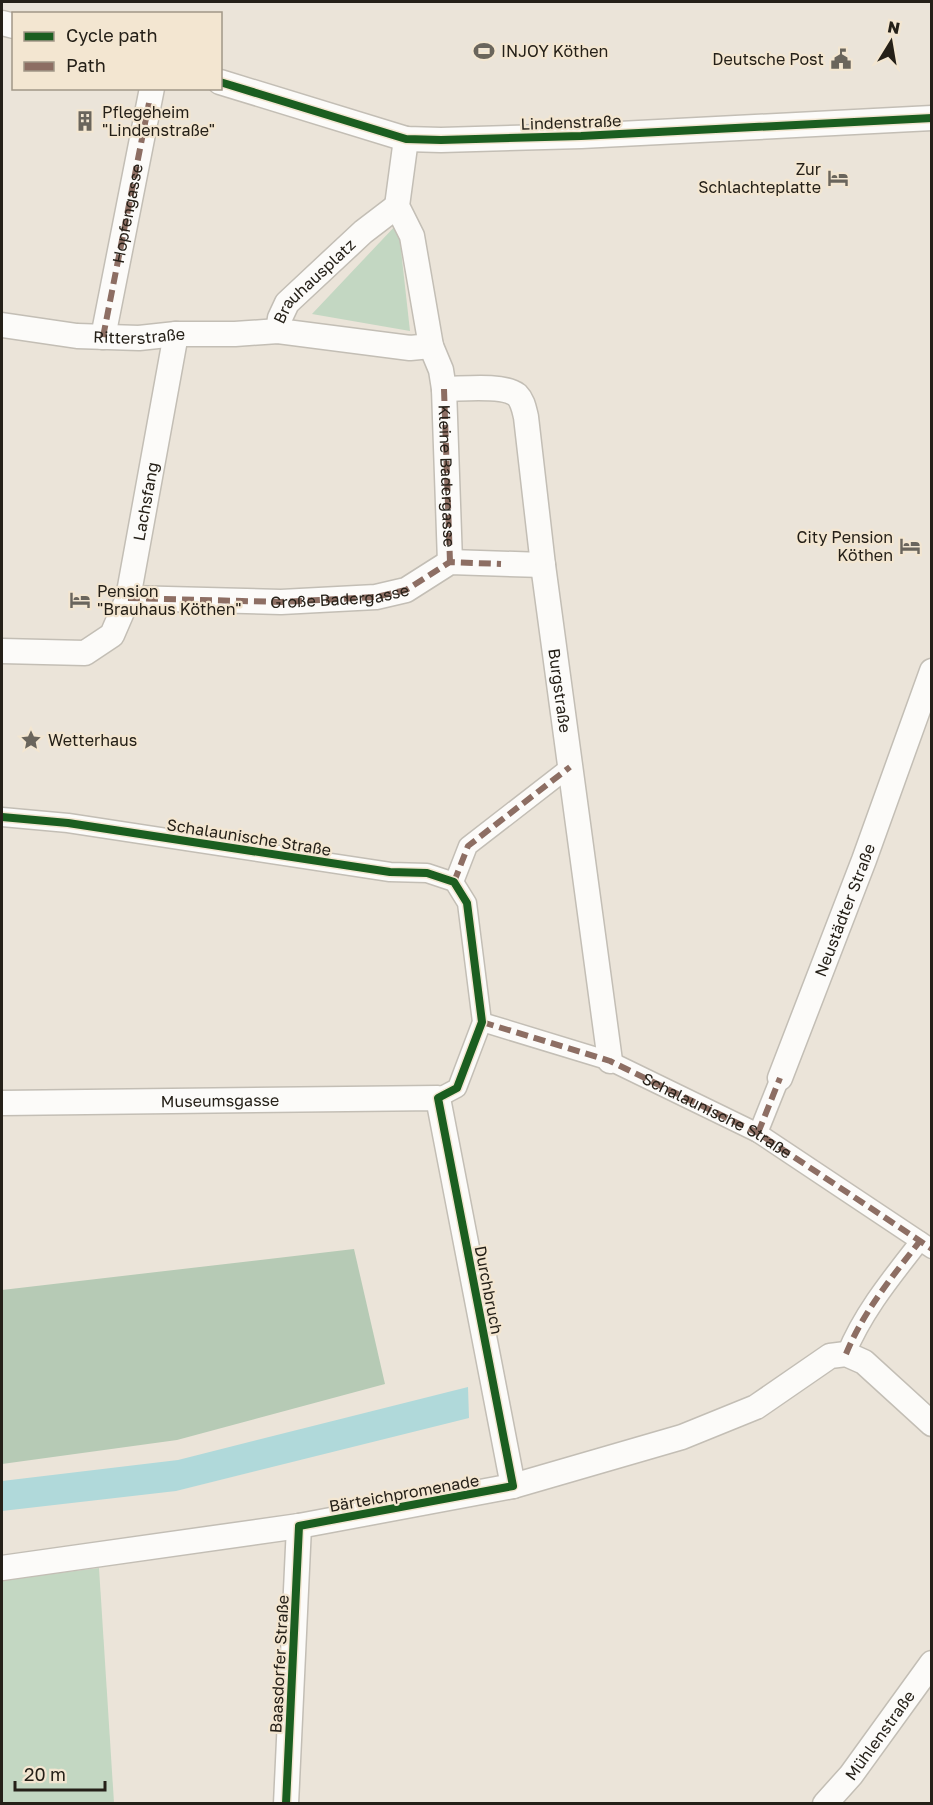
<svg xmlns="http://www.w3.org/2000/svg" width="933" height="1805" font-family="'Golos Text',sans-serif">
<rect width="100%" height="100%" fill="#ebe4d9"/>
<!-- green -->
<g fill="#c3d7c2">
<polygon points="398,223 410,331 312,314"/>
<polygon points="99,1568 114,1803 2,1803 2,1580"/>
</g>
<!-- forest -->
<polygon fill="#b6cab5" points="354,1249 385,1384 177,1440 2,1464 2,1290"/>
<!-- water -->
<polygon fill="#b0d9da" points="468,1387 469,1418 176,1491 2,1511 2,1481 178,1460"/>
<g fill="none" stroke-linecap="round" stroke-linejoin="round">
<!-- pedestrian casing -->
<g stroke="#c3beb5" stroke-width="21">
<g id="pedestrian">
<polyline points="2,817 68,823 390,872 427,873 454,882 467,903 482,1022 457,1088 438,1098"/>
<polyline points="454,882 468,846 570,767"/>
<polyline points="482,1022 610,1061 758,1133 932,1249"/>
<polyline points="758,1133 780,1078"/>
<path d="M846,1354C863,1312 892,1277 920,1241"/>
</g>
</g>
<!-- minor casing -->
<g stroke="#c3beb5" stroke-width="27">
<g id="minor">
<polyline points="2,23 14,26"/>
<polyline points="220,82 406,139 441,140 581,136 932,118"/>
<path id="s1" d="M406,139L397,206L412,236L431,346L441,370L444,389L450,562"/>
<path id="s2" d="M2,325L77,336L139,338L176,334H235L278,331L410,348L431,346"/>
<path id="s3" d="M278,331L280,318L287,303L363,232L397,206"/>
<path id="s4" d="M103,337L152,88"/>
<path id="s5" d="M444,389C462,389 503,384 517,395C523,401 524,409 526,417L543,565L610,1061"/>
<polyline points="128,598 281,602 376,597 406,590 450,562 543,565"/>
<path id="s6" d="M2,651L85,653L112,635L128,598L176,334"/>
<path id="s7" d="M780,1078L864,860L932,671"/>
<path id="s8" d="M2,1103L438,1098L513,1486"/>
<polyline points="2,1568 299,1526 513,1486 682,1437 756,1407 830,1356 846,1354 864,1362 932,1424"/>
<polyline points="286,1804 299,1526"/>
<path id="s9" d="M825,1804L851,1775L932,1663"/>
</g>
</g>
<!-- pedestrian -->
<use href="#pedestrian" stroke="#fcfbf9" stroke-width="18"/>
<!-- minor -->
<use href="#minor" stroke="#fcfbf9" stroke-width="24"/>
<!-- quiet -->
<g stroke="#8d6e63" stroke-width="6" stroke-dasharray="12 6" stroke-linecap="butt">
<polyline points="103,337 149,103"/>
<polyline points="444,389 450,562"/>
<path id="s10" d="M128,598L281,602L376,597L406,590L450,562L501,564"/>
<polyline points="454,882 468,846 570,767"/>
<path id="s11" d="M482,1022L610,1061L758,1133L932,1249"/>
<polyline points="758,1133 780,1078"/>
<path d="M846,1354C863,1312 892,1277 920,1241"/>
</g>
<!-- cycleway casing -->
<g stroke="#f3e6d1" stroke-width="11">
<g id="cycleway">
<polyline points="220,82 406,139 441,140 581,136 932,118"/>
<polyline points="2,817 68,823 390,872 427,873 454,882 467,903 482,1022 457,1088 438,1098 513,1486 299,1526 286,1804"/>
</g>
</g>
<!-- cycleway -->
<use href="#cycleway" stroke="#1b5e20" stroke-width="8"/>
</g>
<!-- icons -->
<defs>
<g id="stadium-bare" transform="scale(1.62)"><path d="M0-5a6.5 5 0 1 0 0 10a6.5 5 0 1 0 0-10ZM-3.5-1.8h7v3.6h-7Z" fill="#6a655c" stroke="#f3e6d1" stroke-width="2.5" paint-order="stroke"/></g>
<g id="civic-bare" transform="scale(1.62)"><path d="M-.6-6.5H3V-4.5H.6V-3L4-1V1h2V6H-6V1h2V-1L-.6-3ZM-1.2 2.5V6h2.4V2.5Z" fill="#6a655c" stroke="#f3e6d1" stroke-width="2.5" paint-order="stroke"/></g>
<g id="building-bare" transform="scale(1.62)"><path d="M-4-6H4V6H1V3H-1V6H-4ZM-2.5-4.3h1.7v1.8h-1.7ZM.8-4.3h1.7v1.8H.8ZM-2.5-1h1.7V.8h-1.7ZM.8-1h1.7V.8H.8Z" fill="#6a655c" stroke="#f3e6d1" stroke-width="2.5" paint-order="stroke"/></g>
<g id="hotel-bare" transform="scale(1.62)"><path d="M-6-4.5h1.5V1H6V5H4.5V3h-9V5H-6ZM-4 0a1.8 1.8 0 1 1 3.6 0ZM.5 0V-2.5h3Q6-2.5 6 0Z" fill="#6a655c" stroke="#f3e6d1" stroke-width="2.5" paint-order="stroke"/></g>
<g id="sight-bare" transform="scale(1.62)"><path d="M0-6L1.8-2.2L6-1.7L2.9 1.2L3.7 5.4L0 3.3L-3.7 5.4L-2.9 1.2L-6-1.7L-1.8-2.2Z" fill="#6a655c" stroke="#f3e6d1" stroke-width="2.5" paint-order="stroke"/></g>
</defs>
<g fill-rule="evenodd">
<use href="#stadium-bare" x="484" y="51"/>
<use href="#civic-bare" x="841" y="59"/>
<use href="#building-bare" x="85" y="121"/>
<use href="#hotel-bare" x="838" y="178"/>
<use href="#hotel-bare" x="910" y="546"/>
<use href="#hotel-bare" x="80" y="600"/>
<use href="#sight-bare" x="31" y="740"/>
</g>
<g text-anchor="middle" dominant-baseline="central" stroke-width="4.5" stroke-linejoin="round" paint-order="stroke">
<!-- poi labels -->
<g font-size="16" fill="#252018" stroke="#f3e6d1" text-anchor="start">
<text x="501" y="51">INJOY Köthen</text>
<text x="824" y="59" text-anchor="end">Deutsche Post</text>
<text x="102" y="112">Pflegeheim<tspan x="102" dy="18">"Lindenstraße"</tspan></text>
<text x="821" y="169" text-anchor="end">Zur<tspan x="821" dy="18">Schlachteplatte</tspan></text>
<text x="893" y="537" text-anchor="end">City Pension<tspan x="893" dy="18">Köthen</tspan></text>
<text x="97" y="591">Pension<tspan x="97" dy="18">"Brauhaus Köthen"</tspan></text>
<text x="48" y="740">Wetterhaus</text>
</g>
<!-- street labels -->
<g font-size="16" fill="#252018" stroke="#f3e6d1">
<text transform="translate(571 122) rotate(-2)">Lindenstraße</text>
<text stroke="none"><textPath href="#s4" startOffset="126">Hopfengasse</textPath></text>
<text stroke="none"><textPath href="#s3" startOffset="64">Brauhausplatz</textPath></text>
<text stroke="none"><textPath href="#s2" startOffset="138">Ritterstraße</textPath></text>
<text stroke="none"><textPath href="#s1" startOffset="345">Kleine Badergasse</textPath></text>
<text stroke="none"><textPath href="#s6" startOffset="254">Lachsfang</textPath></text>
<text stroke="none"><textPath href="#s10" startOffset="212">Große Badergasse</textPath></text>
<text stroke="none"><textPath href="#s5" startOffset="374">Burgstraße</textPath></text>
<text transform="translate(249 837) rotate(9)">Schalaunische Straße</text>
<text stroke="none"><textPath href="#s7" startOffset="180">Neustädter Straße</textPath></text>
<text stroke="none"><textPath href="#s8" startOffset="218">Museumsgasse</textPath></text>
<text stroke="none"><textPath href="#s11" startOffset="254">Schalaunische Straße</textPath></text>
<text transform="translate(489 1290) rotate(79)">Durchbruch</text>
<text transform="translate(404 1493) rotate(-10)">Bärteichpromenade</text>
<text transform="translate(279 1664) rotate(-87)">Baasdorfer Straße</text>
<text stroke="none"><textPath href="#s9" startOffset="88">Mühlenstraße</textPath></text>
</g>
</g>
<!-- border -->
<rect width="933" height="1805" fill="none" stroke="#252018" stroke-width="6"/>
<!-- legend -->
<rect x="12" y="12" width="210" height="78" fill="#f3e6d1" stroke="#a19787" stroke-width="1.5"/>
<rect x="24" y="32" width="30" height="9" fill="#1b5e20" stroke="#a19787" stroke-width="1.5"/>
<text x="66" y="42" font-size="18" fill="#252018">Cycle path</text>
<rect x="24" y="62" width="30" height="9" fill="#8d6e63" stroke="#a19787" stroke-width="1.5"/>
<text x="66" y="72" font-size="18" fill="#252018">Path</text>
<!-- north arrow -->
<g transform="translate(891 42) rotate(11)" stroke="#f3e6d1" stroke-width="4.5" paint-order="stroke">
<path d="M0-4.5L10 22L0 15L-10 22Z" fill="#252018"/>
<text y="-9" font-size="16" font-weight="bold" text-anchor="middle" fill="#252018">N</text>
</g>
<!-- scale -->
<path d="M15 1781v9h90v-9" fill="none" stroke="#252018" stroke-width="3"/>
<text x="24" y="1781" font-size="18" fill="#252018" stroke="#f3e6d1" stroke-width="4.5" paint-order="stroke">20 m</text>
</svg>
